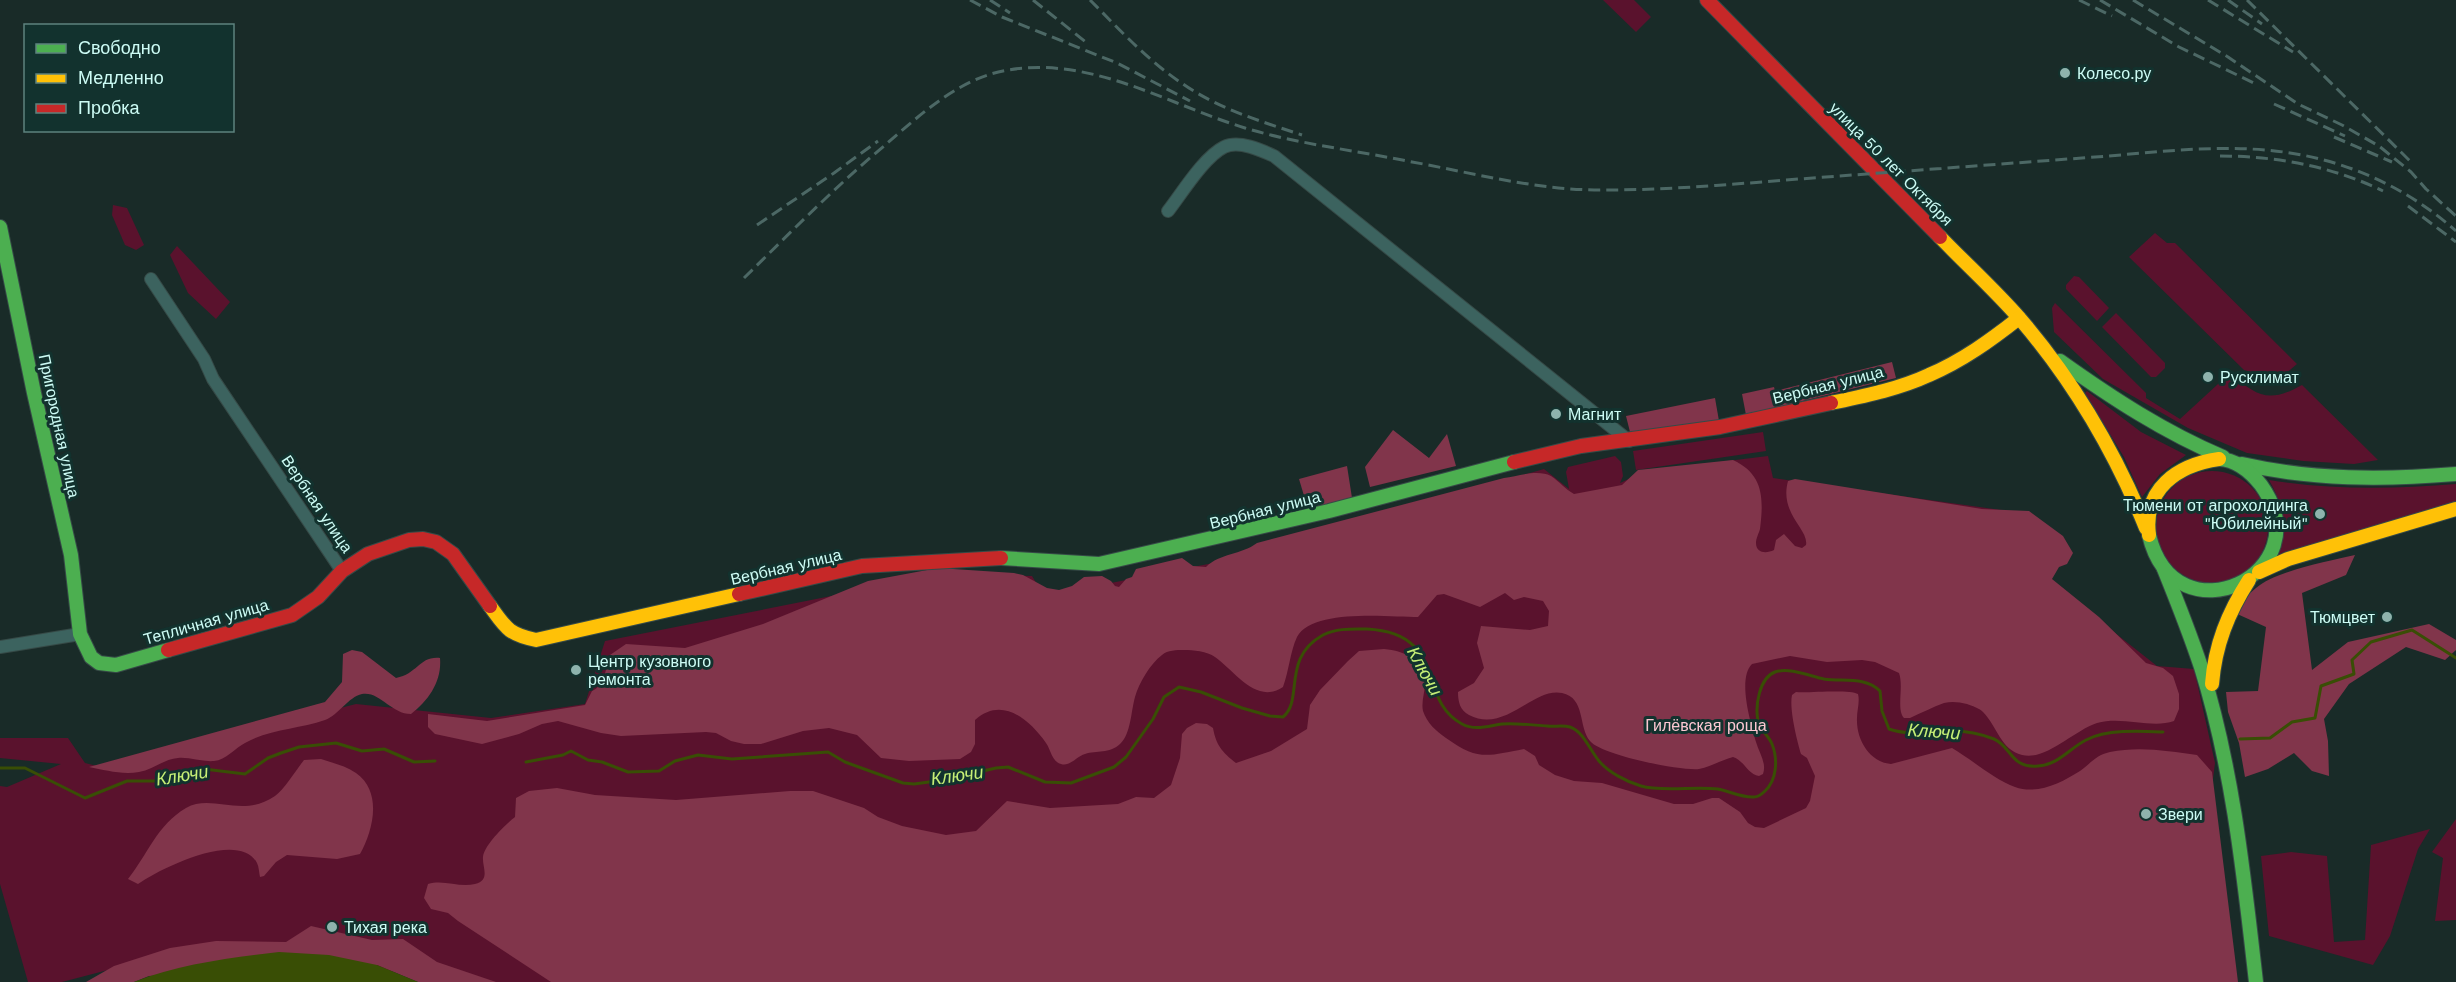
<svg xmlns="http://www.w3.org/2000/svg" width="2456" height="982" font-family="'Work Sans',sans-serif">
<rect width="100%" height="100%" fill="#192b28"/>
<!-- green -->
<g fill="#5a122d">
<polygon points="1603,0 1634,0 1651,17 1636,32"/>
<polygon points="113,205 127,208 144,245 136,250 125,245 112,215"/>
<polygon points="2155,233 2167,243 2175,243 2297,364 2284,375 2272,378 2244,370 2129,257"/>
<polygon points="177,246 230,302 216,319 188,293 170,255"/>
<polygon points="2074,276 2079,277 2109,308 2097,321 2066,289 2066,285"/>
<path d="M2055,303L2146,393V398L2180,419L2230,373C2257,396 2268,404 2302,385L2378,460L2354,464L2303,461L2247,453L2188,428L2103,379L2054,332L2052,308Z"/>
<polygon points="2116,313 2165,363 2165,368 2156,377 2151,377 2102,327"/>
<polygon points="2087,391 2141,432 2186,455 2160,474 2142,497 2124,457 2085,393"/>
<polygon points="1763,432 1766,451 1636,470 1633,451"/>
<polygon points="1615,456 1621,462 1623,476 1620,483 1646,471 1768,456 1773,478 2015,512 2049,581 2157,666 2194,669 2215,763 2212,787 2237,982 468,982 207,944 62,982 28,982 0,884 0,786 7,787 61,764 0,758 0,738 68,738 85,763 105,768 356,704 491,718 585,704 605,641 942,574 1032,576 1044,596 1239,558 1544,469 1569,489 1566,472 1568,467"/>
<circle cx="2212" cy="527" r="56"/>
<path d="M2269,480C2332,490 2393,489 2456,484V503L2275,558C2286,530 2285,507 2269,480Z"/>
<polygon points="2456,819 2456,920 2435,921 2443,858 2432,852"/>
<polygon points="2430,829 2418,849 2390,936 2373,965 2269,936 2261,856 2291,852 2327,856 2334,942 2365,940 2371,845"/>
</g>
<!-- forest -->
<g fill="#81354b">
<polygon points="1892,362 1896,378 1746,415 1742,394 1774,387 1775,391"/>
<polygon points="1715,398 1719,421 1630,432 1626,416"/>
<polygon points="1393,430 1429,458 1447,434 1456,466 1370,487 1365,467"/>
<path d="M1733,460C1763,474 1764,497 1760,529C1759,533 1756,538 1756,543C1756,553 1766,554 1774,550L1776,540L1784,534L1795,546L1802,548L1806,545C1809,529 1779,514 1788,481L1795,479L1982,509L2029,511L2063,536L2073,553L2067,564L2059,567L2052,579L2099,617L2146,663L2163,668L2173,676L2179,694V709L2174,721C2152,729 2123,716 2097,723C2073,731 2046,761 2022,755C2001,750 1997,726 1983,712C1979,708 1972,706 1967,704C1959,702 1952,701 1944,703C1933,707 1921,713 1910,718H1904C1896,709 1904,687 1899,673L1875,662L1862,660L1827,662L1790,656L1752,664C1737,679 1751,724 1756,742C1759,753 1767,763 1763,774L1759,776C1747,774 1745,761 1733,757C1721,760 1711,767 1699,769C1680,771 1601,755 1590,741C1578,727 1586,698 1562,693C1533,687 1505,734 1469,715C1460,710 1458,702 1458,692L1474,683L1484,668L1477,643L1481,626L1530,630L1548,626L1549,611L1543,601L1524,597L1514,600L1505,593L1480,607L1444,594L1437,595L1418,617C1390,617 1312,608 1297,637C1290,652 1289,671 1283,687C1256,705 1235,671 1215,657C1207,651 1193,650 1184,650C1176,650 1168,650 1162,655C1150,664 1139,683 1135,697C1131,711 1131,734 1120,744C1109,754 1097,750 1085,754C1077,756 1070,767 1061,764C1052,762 1051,750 1046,743C1029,719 1002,696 975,720V744L971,752L960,759L909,761L881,758L857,735L829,728L803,731L761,744H744L731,741L716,733L706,732L621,736L601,733L558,721L542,724L519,734L482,744L435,734L428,727V714L487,721L585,705L592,691C606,685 605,668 610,655L626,644L685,648L763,624L868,581L938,568L1014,573L1023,575L1047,588L1059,590L1072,586L1084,577L1102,576L1111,581L1115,586L1119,587L1126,579L1132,577L1136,569L1182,558L1193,566L1206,567C1220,553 1241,555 1257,543L1504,478C1518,476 1538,469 1551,476C1560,482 1565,489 1574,494L1622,485L1638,470Z"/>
<polygon points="1347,466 1352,498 1308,509 1299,479"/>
<path d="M2355,555L2346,575L2302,593L2312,670L2348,642L2429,624L2456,640V650L2445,660L2406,647L2349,684L2324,719L2328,741L2329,776L2312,771L2294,753L2268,769L2245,777L2239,743L2228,712L2226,692L2258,691L2266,627L2235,613C2241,604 2247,595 2256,588C2276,571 2329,561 2355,555Z"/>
<path d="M1384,649C1405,651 1423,659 1425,683C1425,692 1421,702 1423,711C1427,723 1436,731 1446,738C1478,761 1487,756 1524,749L1535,756L1539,765L1555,775L1574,781L1602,783L1674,804H1693L1712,798H1719L1740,812L1748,823L1755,827L1764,828L1806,808L1810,801L1815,776L1807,758L1801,754C1797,740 1789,709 1792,695L1796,692C1810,693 1849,689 1858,694C1860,702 1857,710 1857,718C1856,739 1869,762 1891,764L1952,748C1971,759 1995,780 2015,787C2037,795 2061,783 2080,771C2091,763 2096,755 2110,752C2139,746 2169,751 2197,755L2212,772L2238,982H551L458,921L448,913L431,909L424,898L428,884C444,879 459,888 475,884C491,880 482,867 483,857C484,845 506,824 515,817L516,798L529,791L557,788L595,795L676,800L790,791H813L864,808L878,817L902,826L946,835L976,831L1007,801L1050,808L1118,804L1136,797L1154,798L1171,785L1180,758L1182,734L1187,728L1196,723L1207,724L1213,728C1216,745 1222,752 1236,763L1271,751L1307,729L1310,705L1320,690L1348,661L1359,651Z"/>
<path d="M352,650L362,652L396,678C418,674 419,656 440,658C442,681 429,700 411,714C391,714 380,691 362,694C348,697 339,715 325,720C299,729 270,729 245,743C235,748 226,760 214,761C202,762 190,757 178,758C164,759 152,770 139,772C122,775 105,770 89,767L325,702L342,682L343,654Z"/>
<path d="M321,759C333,763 346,766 356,773C383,792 373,831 360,854L337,859L287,855L276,862L264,876L260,877C259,873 259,867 257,863C239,829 159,869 138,884L128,879C148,854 157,825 186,808C212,793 242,819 275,796C284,790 296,770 304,760Z"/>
<polygon points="311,926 372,940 403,939 437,962 496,982 418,982 377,965 149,976 134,982 86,982 114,966 170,948 216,941 286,942"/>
</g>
<!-- water -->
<path fill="#394e05" d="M279,952L329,955L377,965L418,982H134C180,964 230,958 279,952Z"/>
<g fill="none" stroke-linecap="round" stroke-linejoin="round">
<!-- stream -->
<g stroke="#394e05" stroke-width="3">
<polyline points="2240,739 2270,738 2292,722 2315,718 2321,686 2354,674 2352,660 2371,642 2412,630 2456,658"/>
<path d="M526,762L563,755L571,751L588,760L602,762L628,772L659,771L675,761L698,755L732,759L828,752L845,762L903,783L914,784L944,780L996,768L1008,767L1045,782L1071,783L1114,767L1126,757L1153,719L1164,697L1179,687L1201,692L1242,708L1270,716L1283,717C1304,700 1281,658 1323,635C1337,628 1352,629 1367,629C1448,633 1416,700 1462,724C1475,731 1488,726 1502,724C1517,723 1532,725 1547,726C1554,727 1563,725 1570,727C1584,732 1589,749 1599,761C1608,772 1627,782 1641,786C1661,792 1696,786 1718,789C1729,791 1742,798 1754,797C1758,797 1762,794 1765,791C1777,780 1778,759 1772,744C1769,736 1760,730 1758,721C1755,706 1759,678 1775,672C1789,667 1810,676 1824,679C1843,682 1865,676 1880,691L1882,711L1889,729C1909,736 1932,731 1953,731C1966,731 1981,734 1994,739C2011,746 2011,769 2038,766C2058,765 2070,748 2086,740C2107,729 2141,731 2163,732"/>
<polyline points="0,768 25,768 85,798 127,781 159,781 204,769 245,774 268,758 281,753 299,747 336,743 362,751 384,749 414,762 435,761"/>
</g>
<!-- street casing -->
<g stroke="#364a47" stroke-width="14">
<g id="street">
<path d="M1168,211C1182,193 1204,157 1224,147C1239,140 1261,150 1274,156L1629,441"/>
<polyline points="151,279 204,359 213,379 342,571"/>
<polyline points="0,647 80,634"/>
</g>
</g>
<!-- fast casing -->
<g stroke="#364a47" stroke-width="16">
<g id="fast">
<polyline points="0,227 34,393 71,555 80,634 91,657 99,663 116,665 168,650"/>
<path d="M2060,361C2112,398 2164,432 2223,457"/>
<path d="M2242,464C2313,480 2383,480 2456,474"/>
<path d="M2149,535C2175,644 2324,573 2261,485C2250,471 2237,460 2219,459"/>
<polyline points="1001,558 1099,564 1329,511 1514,462"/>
<path d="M2164,569C2177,601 2190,634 2201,667C2233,769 2244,877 2256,982"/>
</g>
</g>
<!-- slow casing -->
<g stroke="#364a47" stroke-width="16">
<g id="slow">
<path d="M1940,237C1967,265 1996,291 2021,320C2074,382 2115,452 2146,528"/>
<path d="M1831,403C1864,396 1899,389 1929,375C1962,361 1991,340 2019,318"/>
<path d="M2149,535C2143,489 2177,465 2219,459"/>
<polyline points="2259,572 2288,559 2456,509"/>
<path d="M490,606C506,628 508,634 536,640L739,594"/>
<path d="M2212,684C2215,645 2228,613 2249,580"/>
</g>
</g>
<!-- jam casing -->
<g stroke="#364a47" stroke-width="16">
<g id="jam">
<polyline points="1707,0 1940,237"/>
<polyline points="1514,462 1581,446 1720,427 1831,403"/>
<polyline points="739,594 862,566 1001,558"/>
<polyline points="168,650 292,615 318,597 342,571 368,554 409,540 423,539 436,542 453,554 490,606"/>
</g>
</g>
<!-- street -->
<use href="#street" stroke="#3c635f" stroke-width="12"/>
<!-- fast -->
<use href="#fast" stroke="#4caf50" stroke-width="14"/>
<!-- slow -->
<use href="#slow" stroke="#ffc107" stroke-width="14"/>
<!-- jam -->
<use href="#jam" stroke="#c62828" stroke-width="14"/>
<!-- rail -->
<g stroke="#4c6865" stroke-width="3" stroke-dasharray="12 6" stroke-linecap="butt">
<polyline points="970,0 1002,17 1117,63 1190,101"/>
<polyline points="990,0 1010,13"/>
<polyline points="1033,0 1087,43"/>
<path d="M1090,0C1119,29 1148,61 1183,84C1219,109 1260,121 1302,135"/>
<polyline points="2079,0 2112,16"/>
<polyline points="2100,0 2179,47 2256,84"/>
<polyline points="2133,0 2228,57 2298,104 2342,125 2379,146 2411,172 2426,189 2456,216"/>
<polyline points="2208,0 2293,52"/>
<polyline points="2228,0 2262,24"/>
<polyline points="2247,0 2411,162"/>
<polyline points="2274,104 2345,136"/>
<polyline points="2334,137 2392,162"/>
<path d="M2220,156C2275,156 2332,166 2383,191"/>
<polyline points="2408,206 2456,242"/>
<polyline points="757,225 834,173 878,141"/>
<path d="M744,278C790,233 835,187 884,146C920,115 959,78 1008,70C1092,56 1167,104 1245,128C1298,144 1353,150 1407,161C1474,173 1538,191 1606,190C1670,190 1735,184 1799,179C1893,172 1988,165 2082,158C2156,153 2229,141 2302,155C2359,166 2412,192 2456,231"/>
</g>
</g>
<!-- markers -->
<g fill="#8eb3ad" stroke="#12322e" stroke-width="2">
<circle cx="2065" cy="73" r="6"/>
<circle cx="2208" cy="377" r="6"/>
<circle cx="1556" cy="414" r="6"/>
<circle cx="2320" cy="514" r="6"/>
<circle cx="2387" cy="617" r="6"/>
<circle cx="576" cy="670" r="6"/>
<circle cx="2146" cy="814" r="6"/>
<circle cx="332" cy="927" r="6"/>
</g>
<g text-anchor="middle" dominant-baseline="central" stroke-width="6" stroke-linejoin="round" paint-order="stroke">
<!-- poi labels -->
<g font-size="16" fill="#cdfcf5" stroke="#12322e" text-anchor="start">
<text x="2077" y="73">Колесо.ру</text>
<text x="2220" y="377">Русклимат</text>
<text x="1568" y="414">Магнит</text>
<text x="2308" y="505" text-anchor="end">Тюмени от агрохолдинга<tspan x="2308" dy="18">"Юбилейный"</tspan></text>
<text x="2375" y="617" text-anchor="end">Тюмцвет</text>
<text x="588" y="661">Центр кузовного<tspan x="588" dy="18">ремонта</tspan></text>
<text x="2158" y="814">Звери</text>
<text x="344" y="927">Тихая река</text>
</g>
<!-- street labels -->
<g font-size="16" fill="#cdfcf5" stroke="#12322e">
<text transform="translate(1891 164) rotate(45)">улица 50 лет Октября</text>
<text transform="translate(1828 385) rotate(-14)">Вербная улица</text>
<text transform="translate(59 426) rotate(78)">Пригородная улица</text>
<text transform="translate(317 504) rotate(56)">Вербная улица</text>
<text transform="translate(1265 510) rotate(-14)">Вербная улица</text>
<text transform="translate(786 567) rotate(-13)">Вербная улица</text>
<text transform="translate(206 622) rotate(-16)">Тепличная улица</text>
</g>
<!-- park labels -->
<g font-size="16" fill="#fcc7d2" stroke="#12322e">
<text x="1706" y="725">Гилёвская роща</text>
</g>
<!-- water labels -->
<g font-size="18" font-style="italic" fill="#c6ef76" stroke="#12322e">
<text transform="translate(1425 671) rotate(61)">Ключи</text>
<text transform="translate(1934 731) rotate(4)">Ключи</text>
<text transform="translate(182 775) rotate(-9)">Ключи</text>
<text transform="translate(957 775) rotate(-8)">Ключи</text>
</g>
</g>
<!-- legend -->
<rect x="24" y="24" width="210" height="108" fill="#12322e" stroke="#5d837e" stroke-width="1.5"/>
<rect x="36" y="44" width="30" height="9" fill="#4caf50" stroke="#5d837e" stroke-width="1.5"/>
<text x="78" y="54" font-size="18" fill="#cdfcf5">Свободно</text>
<rect x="36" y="74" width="30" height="9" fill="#ffc107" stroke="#5d837e" stroke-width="1.5"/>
<text x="78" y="84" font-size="18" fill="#cdfcf5">Медленно</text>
<rect x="36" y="104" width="30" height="9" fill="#c62828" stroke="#5d837e" stroke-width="1.5"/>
<text x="78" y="114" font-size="18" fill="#cdfcf5">Пробка</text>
</svg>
